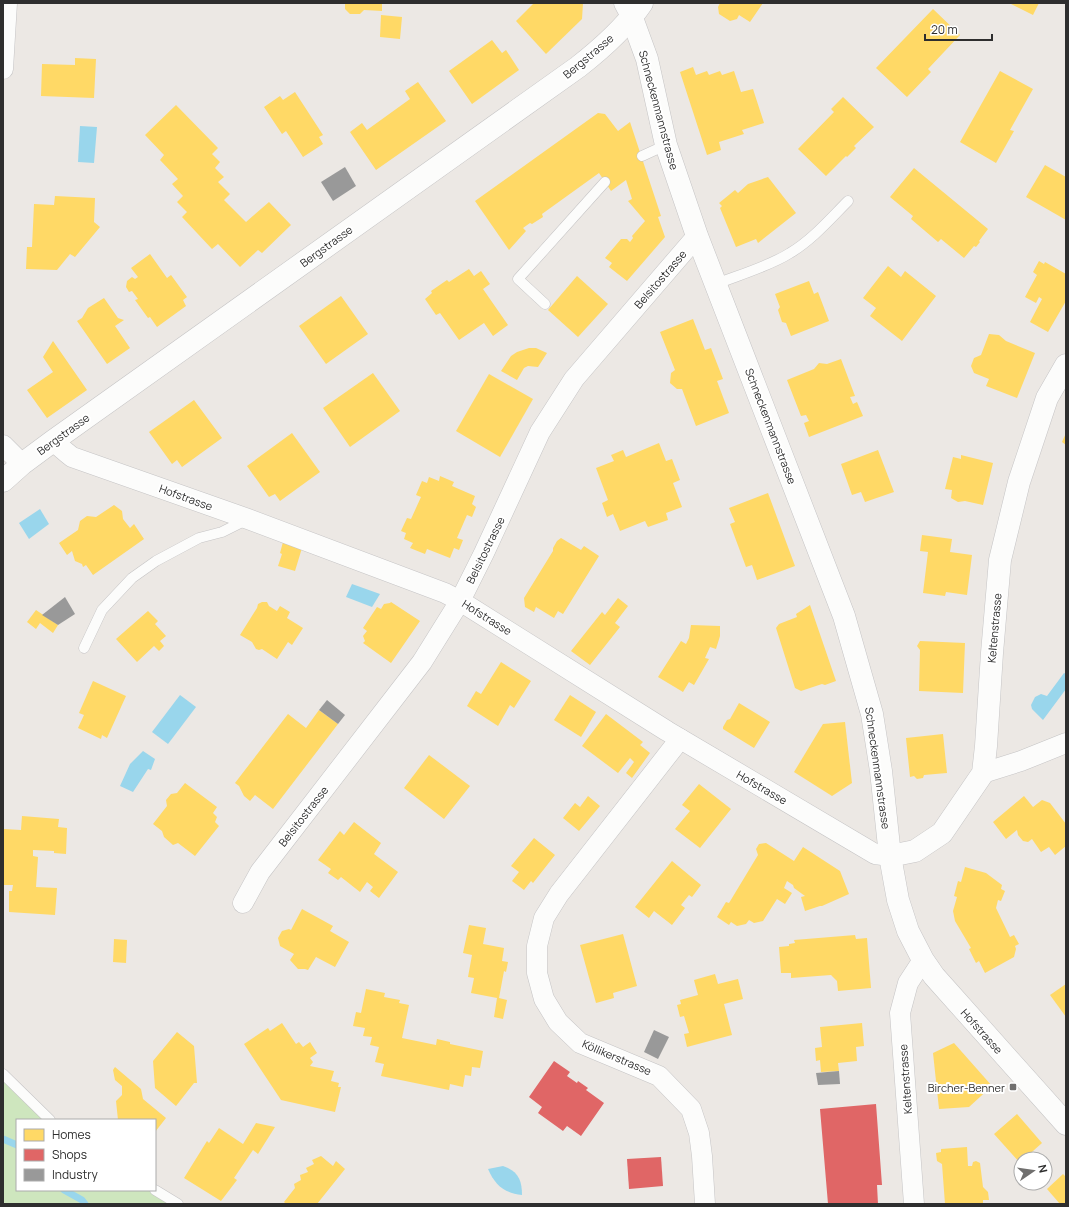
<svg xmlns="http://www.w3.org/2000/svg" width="1069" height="1207" font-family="Manrope,sans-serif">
<rect width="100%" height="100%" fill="#ece8e4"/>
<!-- green -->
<polygon fill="#cee6be" points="3,1080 48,1120 17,1120 17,1190 151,1190 174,1204 3,1204"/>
<!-- water -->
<g fill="#99d6ec">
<polygon points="80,126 97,127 94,163 78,162"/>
<polygon points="40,509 49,524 29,539 19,523"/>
<polygon points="352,584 380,594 372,607 346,597"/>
<polygon points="1064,673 1066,674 1066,689 1043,720 1032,709 1031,705 1035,697 1041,694 1047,696"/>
<polygon points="180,695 196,707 168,744 152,732"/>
<polygon points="143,751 155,759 151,770 148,769 133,792 120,786 130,764"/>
<path d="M503,1166C518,1171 522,1180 522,1195C504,1193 495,1185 488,1169Z"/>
</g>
<!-- homes -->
<g fill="#ffd966">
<polygon points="345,3 382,3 382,11 364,10 360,14 350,14 345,9"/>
<polygon points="534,3 583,3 582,19 546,54 516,21"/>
<polygon points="720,3 763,3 750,22 739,15 737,19 730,21 719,14 718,7"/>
<polygon points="1009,3 1039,3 1033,15"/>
<polygon points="933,9 960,35 928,69 931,72 907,97 876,68"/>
<polygon points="381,15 402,17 400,39 380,37"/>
<polygon points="492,40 502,53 506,50 519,70 472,104 449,71"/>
<polygon points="75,58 96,59 94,98 41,96 42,64 75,65"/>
<polygon points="693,67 696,75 707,71 709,75 720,71 722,75 734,71 741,92 753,89 764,123 742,130 744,134 719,142 721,150 707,155 680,72"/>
<polygon points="1000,71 1033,89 1010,130 1014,131 996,163 960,142"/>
<polygon points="418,82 446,121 376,170 350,132 362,123 367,130 410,99 405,91"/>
<polygon points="295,92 323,135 319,137 323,144 303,157 286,131 282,134 264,107 280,96 283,100"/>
<polygon points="843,97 874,127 854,146 856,148 847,157 846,156 826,176 798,149 834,112 831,109"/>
<polygon points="176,105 218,148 212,154 220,162 215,168 224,177 218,182 230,194 224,200 246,222 269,202 291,225 262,253 258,250 240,267 218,244 212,249 182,217 187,212 177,202 183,196 172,184 178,179 160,160 164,155 145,135"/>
<polygon points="598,113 605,114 618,131 630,122 661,216 658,217 665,237 627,281 609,267 612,263 605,258 621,239 627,239 630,242 633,238 632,236 645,221 628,201 632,199 626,180 611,191 599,173 542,214 543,217 532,224 530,223 523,228 526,231 509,250 475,201"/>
<polygon points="1045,165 1066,177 1066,220 1026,197"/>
<polygon points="914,168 988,229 979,241 980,242 976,247 974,246 964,258 941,239 938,242 911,219 913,216 890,197"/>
<polygon points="768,177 796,213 758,243 756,239 736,247 720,208 722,206 719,203 735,190 738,193 748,184"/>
<polygon points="55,196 95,198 94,222 100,227 75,257 70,254 57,270 26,269 27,247 32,247 34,204 54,205"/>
<polygon points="150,254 167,278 171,275 187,297 183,300 186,306 157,327 150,317 148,318 135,300 138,299 132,291 129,292 126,287 127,281 132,277 135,279 138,277 131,268"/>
<polygon points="1039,261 1044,264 1045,262 1066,274 1066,301 1048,332 1030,322 1042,299 1039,297 1036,303 1025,297 1037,275 1033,272"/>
<polygon points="888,266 901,277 905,271 936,296 902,341 870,316 876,308 863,298"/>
<polygon points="469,269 474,276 481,271 490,284 483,289 508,325 493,336 484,323 459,340 440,313 436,315 425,299 432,293 431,291 447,280 449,282"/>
<polygon points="577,276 608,304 578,337 548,310"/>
<polygon points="809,281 814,294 818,292 829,321 791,336 786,323 782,322 778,310 780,307 775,294"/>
<polygon points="341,296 368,334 326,364 299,326"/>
<polygon points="104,298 118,318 124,320 115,326 130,348 107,364 77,321 82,318 88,308"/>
<polygon points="693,319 705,350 711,348 723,379 717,381 729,413 696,426 682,389 677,389 670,383 671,373 675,370 660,332"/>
<polygon points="989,334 999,335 1006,341 1035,353 1017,398 986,386 989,379 974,373 971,366 974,358 981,355"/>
<polygon points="53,341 87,390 47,418 27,390 53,372 43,357"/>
<polygon points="529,348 536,348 547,353 538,367 528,366 524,368 517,380 501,371 511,356 517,352"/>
<polygon points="841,359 855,396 850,397 853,404 857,402 863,416 809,437 804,423 809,421 806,415 801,416 787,380 814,369 819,363 827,364"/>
<polygon points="373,373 400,411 350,447 323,408"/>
<polygon points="489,374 533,399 500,457 456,431"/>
<polygon points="194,400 222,438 182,467 177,460 172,464 149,432"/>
<polygon points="292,433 320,472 280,501 275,494 269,497 247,466"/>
<polygon points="1066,433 1066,445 1062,442"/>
<polygon points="659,443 666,461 672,459 680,480 673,483 682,507 666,513 668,520 648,527 645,521 620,531 613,514 607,517 602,503 608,500 596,468 614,461 611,455 623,450 626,457"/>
<polygon points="878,450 894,492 865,502 861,492 852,495 841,464"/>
<polygon points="961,455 993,463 983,505 965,501 958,502 951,498 952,490 945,489 953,457 961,459"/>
<polygon points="440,476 454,482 452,486 475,496 472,504 476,507 472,517 467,515 457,538 463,540 459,550 454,548 450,558 427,549 425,554 410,548 413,543 404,539 406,533 401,531 407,518 411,519 421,497 416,495 422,481 427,483 429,477 439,481"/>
<polygon points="768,493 795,566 757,580 752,565 746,567 730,524 735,522 729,508"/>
<polygon points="114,505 122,511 123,519 130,528 134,524 144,539 93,575 86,565 83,567 82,564 75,561 72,551 67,555 59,543 78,530 80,521 87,516 96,517"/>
<polygon points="922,535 952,539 950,552 972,555 967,595 946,592 945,596 923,593 928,552 920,551"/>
<polygon points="561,538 581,550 584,546 599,556 563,614 558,611 554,618 536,607 534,612 525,607 524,598 553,551 553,548 557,541"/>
<polygon points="283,542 302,548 295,571 278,566 282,554 280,553"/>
<polygon points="618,598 628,606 615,623 620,627 590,665 571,651 602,612 605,615"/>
<polygon points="262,602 267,602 269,606 277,611 280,606 290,612 287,618 303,628 292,645 288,642 277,659 262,649 259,650 256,649 252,642 240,635 257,608 258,604"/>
<polygon points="391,602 420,621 391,663 363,643 365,641 363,636 367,631 363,628 377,607 381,609 384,604 390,603"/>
<polygon points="810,605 836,681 825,685 822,684 801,691 795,688 776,628 779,624 797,617 796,614"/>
<polygon points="36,610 58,625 53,633 40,623 36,629 27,622"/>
<polygon points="148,611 158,621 155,624 166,636 160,641 164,646 159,651 154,646 137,662 116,639"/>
<polygon points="691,625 720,626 720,636 716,649 710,647 705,658 709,659 694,685 689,682 683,692 658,677 681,641 686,644 689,638"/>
<polygon points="920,641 965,643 963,693 919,691 920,650 917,646"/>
<polygon points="501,662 531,681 514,708 510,705 498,726 467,706 476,691 481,694"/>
<polygon points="93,681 126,696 107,738 102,735 101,739 78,728 84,715 79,713"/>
<polygon points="570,695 596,712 581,737 554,720"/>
<polygon points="739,703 770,722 754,748 723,729 723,727 727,720 730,719"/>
<polygon points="319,710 338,724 273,809 255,795 250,801 244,796 239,786 235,783 288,714 306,728"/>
<polygon points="606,714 643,742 640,745 650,753 632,778 626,773 634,762 630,758 618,773 582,746"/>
<polygon points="845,722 852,783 832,796 794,772 823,724"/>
<polygon points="943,734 947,773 924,775 923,778 917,779 914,776 910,777 906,738"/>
<polygon points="429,755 470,786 444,819 404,788"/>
<polygon points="185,783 217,807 213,813 217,817 215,822 219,826 195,856 178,843 173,845 164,837 162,831 153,824 167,806 166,800 171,794 177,793"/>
<polygon points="699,784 731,809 700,848 675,829 690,811 682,805"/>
<polygon points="588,796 600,806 579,831 563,818 575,803 580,807"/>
<polygon points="1024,796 1033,807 1042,800 1050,803 1066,824 1066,846 1055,855 1049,847 1041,852 1032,839 1028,842 1023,841 1018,835 1017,830 1006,839 993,822"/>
<polygon points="22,816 59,819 58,827 67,828 66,854 54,853 54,851 33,850 33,856 38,857 36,887 57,888 55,915 9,912 9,891 12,891 13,885 3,885 4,829 21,830"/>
<polygon points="354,822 381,843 374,854 398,872 379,898 370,891 373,887 367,882 360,892 341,877 338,880 328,873 331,869 318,860 340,831 344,835"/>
<polygon points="534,838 555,855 533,883 531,881 524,890 512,881 519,872 511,866"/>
<polygon points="766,843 794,861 803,847 840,871 849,894 822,906 820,906 805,911 801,897 805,896 794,888 793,885 787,881 784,888 792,893 785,904 777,899 763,921 754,923 749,920 746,924 737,926 731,922 729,925 717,917 726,902 729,903 758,855 756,849 759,844"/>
<polygon points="672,861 701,885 692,897 689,895 681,905 685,908 672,925 654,911 649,918 635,907"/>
<polygon points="965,867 986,873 1002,885 1001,889 1005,891 1001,901 998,900 996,908 1010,937 1014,935 1019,944 1015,946 1016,949 1014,957 985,973 979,961 976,963 969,949 971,948 955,921 953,911 957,897 954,896 958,881 961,882"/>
<polygon points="302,909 333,926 330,931 349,942 335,967 316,957 308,970 305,969 298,969 290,960 294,954 280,946 278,938 282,931 289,929 291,930"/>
<polygon points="469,925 486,928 483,944 504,948 502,961 508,962 506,972 504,971 499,998 507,1000 503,1019 494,1017 497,998 471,993 474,978 468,977 472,955 463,953"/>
<polygon points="623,934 637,986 613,993 614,998 596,1003 580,945"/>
<polygon points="855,935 856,939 867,938 871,988 838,991 837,981 831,975 791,978 791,973 781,973 779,947 789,946 789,944 795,943 794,940"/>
<polygon points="114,939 127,940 126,963 113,962"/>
<polygon points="715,974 718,984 738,979 743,999 724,1004 732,1035 687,1047 684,1034 689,1033 684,1016 680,1017 677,1005 681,1004 680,1000 698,995 694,980"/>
<polygon points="1066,984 1066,1017 1050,995"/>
<polygon points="366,989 385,993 384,997 400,1000 399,1003 409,1005 402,1038 436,1045 437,1039 450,1042 450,1044 483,1051 480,1068 472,1067 471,1076 465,1075 463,1087 450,1084 449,1090 381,1076 384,1064 375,1062 379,1047 370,1045 372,1037 363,1036 365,1028 353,1026 356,1012 361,1013"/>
<polygon points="282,1023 296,1044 299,1042 303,1047 310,1042 317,1053 310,1058 313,1062 310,1066 334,1071 331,1081 339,1083 338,1087 341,1087 335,1112 281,1100 244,1044 268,1028 270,1031"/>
<polygon points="862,1023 864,1046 856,1047 857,1061 838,1063 839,1071 821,1072 820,1060 816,1061 815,1048 822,1047 820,1027"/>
<polygon points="177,1032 194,1046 197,1083 194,1083 176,1106 155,1088 153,1061"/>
<polygon points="954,1043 992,1086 969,1107 939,1109 933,1053"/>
<polygon points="115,1067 141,1089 143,1099 166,1118 155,1132 155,1120 118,1120 116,1101 122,1095 122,1086 115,1080 113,1070"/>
<polygon points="1017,1114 1042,1143 1024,1159 1021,1159 1020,1163 994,1134"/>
<polygon points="256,1123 275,1127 258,1154 253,1150 234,1178 237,1180 221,1201 184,1178 207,1141 209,1143 219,1128 243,1144"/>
<polygon points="967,1147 968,1166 972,1166 973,1162 976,1161 980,1163 983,1187 988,1192 989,1200 983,1200 983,1203 945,1204 942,1164 937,1161 936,1153 941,1152 941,1149"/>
<polygon points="321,1156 333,1166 336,1161 345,1169 317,1204 286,1204 284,1202 295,1188 294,1184 301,1180 300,1175 308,1172 306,1168 314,1164 312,1160"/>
<polygon points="1063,1174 1066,1177 1066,1204 1060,1204 1047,1189"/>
</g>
<!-- shops -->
<g fill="#e06666">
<polygon points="554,1061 570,1072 567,1076 577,1083 578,1081 588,1088 586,1090 604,1103 581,1136 567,1126 563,1131 538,1113 542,1107 529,1097"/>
<polygon points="876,1104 882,1185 877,1185 878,1204 828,1204 820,1109"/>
<polygon points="661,1157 663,1186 629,1189 627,1159"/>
</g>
<!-- industry -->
<g fill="#999">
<polygon points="345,167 356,186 333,201 321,182"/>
<polygon points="65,597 75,614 58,625 42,615"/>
<polygon points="327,700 345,715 338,724 319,710"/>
<polygon points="654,1030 669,1037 658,1059 644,1052"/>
<polygon points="839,1071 840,1084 818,1085 816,1073"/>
</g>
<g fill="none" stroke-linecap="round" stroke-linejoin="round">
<!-- stream -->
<g stroke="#99d6ec" stroke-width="7">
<polyline points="3,1139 17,1145"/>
<polyline points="64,1190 82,1200 85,1204"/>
</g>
<!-- lane casing -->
<g stroke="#c5c4c5" stroke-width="11">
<g id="lane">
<polyline points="642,156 666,145"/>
<path d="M716,284C739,275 770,266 790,253C812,240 830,219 848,201"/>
<polyline points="545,304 518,279 605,182"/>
<polyline points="84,648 102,610 132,578 156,561 199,538 222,532 248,519"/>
<polyline points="3,1074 50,1120"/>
<polyline points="155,1190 178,1204"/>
</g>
</g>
<!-- street casing -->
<g stroke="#c5c4c5" stroke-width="21">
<g id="street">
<polyline points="624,3 632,18"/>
<polyline points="3,69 7,3"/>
<polyline points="53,441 67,453 72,457 248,519 445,593 460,601 667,731 875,854 890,856"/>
<polyline points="3,445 22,464"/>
<polyline points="680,739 559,894 544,918 537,946 537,973 544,999 558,1022 580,1043 659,1076 691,1109 699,1133 702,1156 705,1204"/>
<polyline points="983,773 1021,761 1066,743"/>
<polyline points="243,903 260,872 422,662 460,601 484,553 540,432 574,379 697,236"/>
<polyline points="914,1204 900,1013 908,983 923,960"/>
</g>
</g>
<!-- secondary casing -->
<g stroke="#c5c4c5" stroke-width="23">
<g id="secondary">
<polyline points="632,18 647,59 666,145 697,236 844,616 872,714 881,771 890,856 898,900 908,931 923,960 934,976 1066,1124"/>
<path d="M3,481L22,464L53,441L578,67C601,49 625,28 642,3"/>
<polyline points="890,856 915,851 942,833 983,773 986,746 992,653 1000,560 1019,482 1047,398 1066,365"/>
</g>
</g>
<!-- lane -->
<use href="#lane" stroke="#fcfcfb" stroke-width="10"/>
<!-- street -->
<use href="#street" stroke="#fcfcfb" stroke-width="20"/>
<!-- secondary -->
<use href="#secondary" stroke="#fcfcfb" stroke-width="22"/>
</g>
<!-- markers -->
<rect fill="#706f6e" stroke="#fff" stroke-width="1.5" x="1009" y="1083" width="8" height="8" rx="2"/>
<g text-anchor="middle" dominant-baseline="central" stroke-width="4" stroke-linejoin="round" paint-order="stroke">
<!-- street labels -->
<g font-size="11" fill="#2e2e2e" stroke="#fff">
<text transform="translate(588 56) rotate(-40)">Bergstrasse</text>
<text transform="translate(659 110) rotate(75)">Schneckenmannstrasse</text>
<text transform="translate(326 246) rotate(-36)">Bergstrasse</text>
<text transform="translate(660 279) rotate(-49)">Belsitostrasse</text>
<text transform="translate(771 426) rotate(69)">Schneckenmannstrasse</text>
<text transform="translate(63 434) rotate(-36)">Bergstrasse</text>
<text transform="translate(186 497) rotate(20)">Hofstrasse</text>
<text transform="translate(485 550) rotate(-64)">Belsitostrasse</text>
<text transform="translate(487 617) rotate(32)">Hofstrasse</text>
<text transform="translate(994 628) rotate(-85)">Keltenstrasse</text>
<text transform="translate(878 768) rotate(82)">Schneckenmannstrasse</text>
<text transform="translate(762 787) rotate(30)">Hofstrasse</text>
<text transform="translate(303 816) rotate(-52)">Belsitostrasse</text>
<text transform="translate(982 1031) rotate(48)">Hofstrasse</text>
<text transform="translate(617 1057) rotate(23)">Köllikerstrasse</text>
<text transform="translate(905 1079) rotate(-94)">Keltenstrasse</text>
</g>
<!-- poi labels -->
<g font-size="11" fill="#2e2e2e" stroke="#fff" text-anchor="end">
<text x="1005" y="1087">Bircher-Benner</text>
</g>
</g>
<!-- border -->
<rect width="1069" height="1207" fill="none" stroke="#2e2e2e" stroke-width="8"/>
<!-- legend -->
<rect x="16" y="1119" width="140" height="72" fill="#ffffff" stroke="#ababab"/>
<rect x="24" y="1129" width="20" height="12" fill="#ffd966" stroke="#ababab"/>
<text x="52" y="1139" font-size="12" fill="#2e2e2e">Homes</text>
<rect x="24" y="1149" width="20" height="12" fill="#e06666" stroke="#ababab"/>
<text x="52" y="1159" font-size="12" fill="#2e2e2e">Shops</text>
<rect x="24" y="1169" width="20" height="12" fill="#999999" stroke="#ababab"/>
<text x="52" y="1179" font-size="12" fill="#2e2e2e">Industry</text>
<!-- north arrow -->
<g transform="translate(1033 1171) rotate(77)"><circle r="19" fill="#ffffff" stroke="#ababab"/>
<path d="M0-3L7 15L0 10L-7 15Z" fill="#706f6e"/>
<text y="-6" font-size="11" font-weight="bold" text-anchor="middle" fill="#2e2e2e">N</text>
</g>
<!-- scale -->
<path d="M925 34v6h67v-6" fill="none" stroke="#2e2e2e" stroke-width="2"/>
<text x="931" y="34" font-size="12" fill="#2e2e2e" stroke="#ffffff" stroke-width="3" paint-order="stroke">20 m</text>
</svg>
